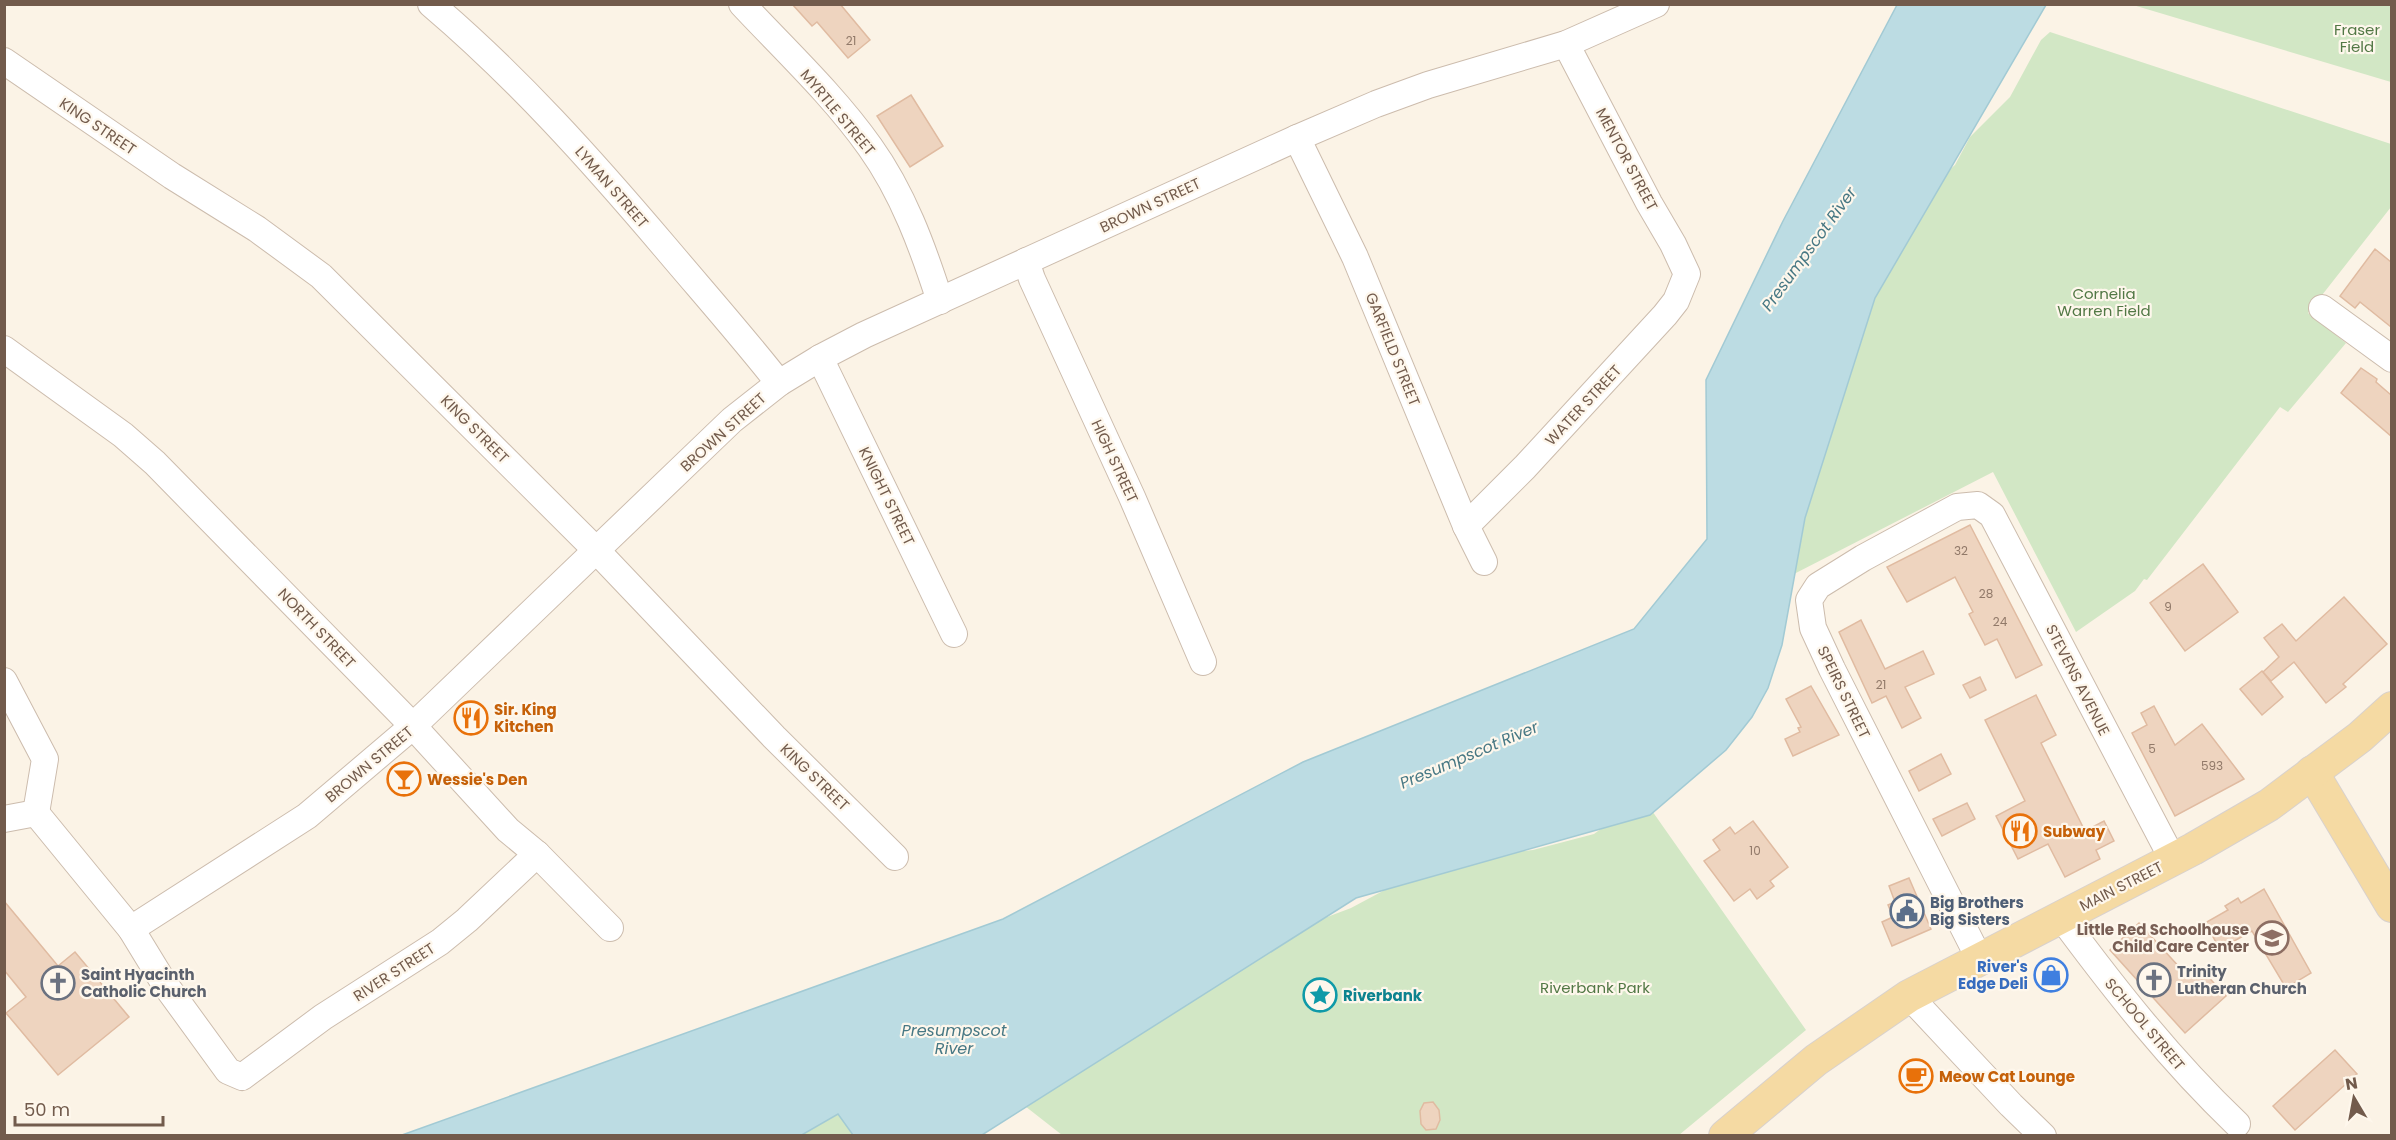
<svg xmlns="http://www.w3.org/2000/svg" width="2396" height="1140" font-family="Poppins,sans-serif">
<rect width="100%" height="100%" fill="#fbf3e6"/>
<!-- green -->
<g fill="#d2e7c5">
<polygon points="2133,5 2391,5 2391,82"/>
<polygon points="2050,32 2391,144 2391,207 2308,313 2346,343 2288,412 2280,407 2147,580 2144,579 2135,591 2076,632 1993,472 1792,575 1823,377 1948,171 1955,165 1970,137 2010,97 2041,40"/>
<polygon points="1643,798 1806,1030 1679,1135 1062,1135 1016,1099 1306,925 1351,908 1396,884 1464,857 1533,850 1594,834"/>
<polygon points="838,1114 853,1135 800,1136"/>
</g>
<!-- water -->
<polygon fill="#bcdce3" stroke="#a2cad4" stroke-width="1.5" points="1897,5 2046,5 1875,298 1805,518 1782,645 1768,688 1752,717 1726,750 1650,815 1356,898 982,1135 853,1135 838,1114 800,1136 402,1135 1003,919 1303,762 1634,629 1707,539 1706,380 1783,221"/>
<!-- building -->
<g fill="#eed4bf" stroke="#e0bba1" stroke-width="1.5">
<polygon points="792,4 840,4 870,40 848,58 817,22 812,26"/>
<polygon points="911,95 943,146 910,167 877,116"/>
<polygon points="2375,249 2391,262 2391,327 2360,302 2355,308 2340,296"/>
<polygon points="2361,368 2377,379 2376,382 2391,395 2391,436 2341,393"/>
<polygon points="1970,525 2042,665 2016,678 1997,639 1985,645 1969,614 1973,612 1955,577 1907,602 1887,567"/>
<polygon points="2203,564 2238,612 2185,651 2150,603"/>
<polygon points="2344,597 2387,644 2343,684 2346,687 2326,703 2294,662 2271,681 2263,672 2279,657 2264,638 2282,624 2296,641"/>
<polygon points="1861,620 1885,669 1923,651 1934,674 1905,687 1921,718 1902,728 1886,696 1872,703 1839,632"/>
<polygon points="2262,671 2283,697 2262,715 2240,689"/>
<polygon points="1980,677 1986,690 1970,698 1963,685"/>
<polygon points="1811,686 1839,735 1793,756 1785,739 1800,732 1798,728 1801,727 1786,699"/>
<polygon points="2036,695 2056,735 2041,743 2085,831 2104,821 2114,841 2096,850 2100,859 2065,877 2048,844 2018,859 1996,816 2025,801 1985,720"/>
<polygon points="2154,706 2175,745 2202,724 2244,779 2175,816 2132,733 2147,725 2141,713"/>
<polygon points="1941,754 1951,774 1919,791 1909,771"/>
<polygon points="1967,803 1975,819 1942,836 1933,819"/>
<polygon points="1753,821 1788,867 1770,881 1774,886 1757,899 1750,889 1734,901 1704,861 1720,850 1713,840 1730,827 1735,834"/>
<polygon points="1909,878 1931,929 1892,946 1882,922 1893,917 1888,905 1895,902 1889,886"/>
<polygon points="2264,889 2311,973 2286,988 2252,931 2220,949 2205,923 2228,910 2225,906 2238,898 2241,903"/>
<polygon points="4,901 58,966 75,952 129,1017 58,1075 6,1013 26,997 4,970"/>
<polygon points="2139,923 2182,970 2187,966 2195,975 2201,969 2226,996 2185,1033 2110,950"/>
<polygon points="2335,1050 2357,1074 2295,1130 2273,1106"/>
<polygon points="1433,1102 1439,1110 1440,1120 1436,1129 1426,1130 1421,1124 1420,1111 1424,1103"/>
</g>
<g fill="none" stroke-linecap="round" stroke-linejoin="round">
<!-- minor casing -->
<g stroke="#ccbcad" stroke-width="28">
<g id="minor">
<path d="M431,4C517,77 592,161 665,247C703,292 742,336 779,383"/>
<path d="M742,4C786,51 834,96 870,147C903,193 923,248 940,301"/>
<polyline points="4,61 172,176 257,229 321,276 596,550 774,737 895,857"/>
<polyline points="1297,138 1355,257 1466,526 1484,562"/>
<polyline points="1026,261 1032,279 1132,497 1203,662"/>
<polyline points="2322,308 2392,359"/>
<polyline points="4,349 123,435 155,463 413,726 508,830 537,854 610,928"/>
<polyline points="820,358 954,634"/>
<polyline points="1466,526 1525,467 1665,315 1676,301 1687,274 1673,244 1649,203 1566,44"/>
<polyline points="4,681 45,759 36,813"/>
<polyline points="36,813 131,929 164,983 228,1071 242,1077 323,1017 440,942 467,920 537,854"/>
<polyline points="4,819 36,813"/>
<path d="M2061,917C2115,990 2171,1061 2237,1124"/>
<polyline points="131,929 307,816 413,726 732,420 779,383 820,358 864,335 1297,138 1376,104 1428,85 1566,44 1656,4"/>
<polyline points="1979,958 1832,669 1813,628 1809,600 1818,586 1863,558 1957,507 1978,505 1992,515 2173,860"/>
<polyline points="1909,996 2011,1105 2043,1136"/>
</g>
</g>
<!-- major casing -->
<g stroke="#d8d1cd" stroke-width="34">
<g id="major">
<polyline points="2312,772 2392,906"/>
<polyline points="1725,1136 1816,1060 1909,996 2193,849 2269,805 2360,737 2392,708"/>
</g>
</g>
<!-- minor -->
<use href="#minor" stroke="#fff" stroke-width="26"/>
<!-- major -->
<use href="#major" stroke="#f5daa3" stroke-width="32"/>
</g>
<!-- icons -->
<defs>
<g id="restaurant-ring" transform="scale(1.725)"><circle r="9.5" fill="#fef7ec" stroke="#e8710a" stroke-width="1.5"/><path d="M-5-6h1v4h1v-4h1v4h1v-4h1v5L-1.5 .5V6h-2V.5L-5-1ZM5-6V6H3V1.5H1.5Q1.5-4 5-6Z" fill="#e8710a"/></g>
<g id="bar-ring" transform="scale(1.725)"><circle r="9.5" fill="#fef7ec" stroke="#e8710a" stroke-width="1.5"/><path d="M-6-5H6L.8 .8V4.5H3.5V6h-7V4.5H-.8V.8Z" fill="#e8710a"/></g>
<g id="civic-ring" transform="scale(1.725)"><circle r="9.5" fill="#fef7ec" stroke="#5c6f8a" stroke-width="1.5"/><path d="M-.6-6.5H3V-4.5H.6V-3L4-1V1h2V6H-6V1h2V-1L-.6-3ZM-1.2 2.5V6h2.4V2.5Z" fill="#5c6f8a"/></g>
<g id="school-ring" transform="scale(1.725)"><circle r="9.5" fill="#fef7ec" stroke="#8d6e63" stroke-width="1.5"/><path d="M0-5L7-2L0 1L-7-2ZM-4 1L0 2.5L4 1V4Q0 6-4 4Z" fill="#8d6e63"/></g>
<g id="shop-ring" transform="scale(1.725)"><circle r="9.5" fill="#fef7ec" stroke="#3f7fe0" stroke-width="1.5"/><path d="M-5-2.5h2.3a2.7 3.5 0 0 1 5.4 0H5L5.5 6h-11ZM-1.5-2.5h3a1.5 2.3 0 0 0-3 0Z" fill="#3f7fe0"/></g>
<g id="church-ring" transform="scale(1.725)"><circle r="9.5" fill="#fef7ec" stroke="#6b7280" stroke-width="1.5"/><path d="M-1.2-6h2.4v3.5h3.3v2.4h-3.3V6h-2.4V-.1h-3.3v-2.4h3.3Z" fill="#6b7280"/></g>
<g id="sight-ring" transform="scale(1.725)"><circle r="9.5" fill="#fef7ec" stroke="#0f9aa8" stroke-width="1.5"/><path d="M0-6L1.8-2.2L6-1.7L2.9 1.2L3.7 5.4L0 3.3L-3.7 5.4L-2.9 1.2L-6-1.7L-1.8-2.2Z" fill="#0f9aa8"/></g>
<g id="cafe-ring" transform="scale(1.725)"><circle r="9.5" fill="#fef7ec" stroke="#e8710a" stroke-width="1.5"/><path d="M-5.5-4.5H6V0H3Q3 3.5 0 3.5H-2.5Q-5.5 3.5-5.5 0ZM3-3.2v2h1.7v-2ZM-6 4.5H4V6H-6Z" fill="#e8710a"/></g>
</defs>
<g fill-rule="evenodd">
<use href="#restaurant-ring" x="471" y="718"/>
<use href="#bar-ring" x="404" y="779"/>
<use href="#restaurant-ring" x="2020" y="831"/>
<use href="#civic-ring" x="1907" y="911"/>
<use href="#school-ring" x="2272" y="938"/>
<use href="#shop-ring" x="2051" y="975"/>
<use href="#church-ring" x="2154" y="980"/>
<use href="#church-ring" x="58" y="983"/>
<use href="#sight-ring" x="1320" y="995"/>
<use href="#cafe-ring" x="1916" y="1076"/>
</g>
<g text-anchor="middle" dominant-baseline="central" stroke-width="4.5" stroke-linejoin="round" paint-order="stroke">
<!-- number labels -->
<g font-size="12" fill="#917969">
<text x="851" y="40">21</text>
<text x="1961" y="550">32</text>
<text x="1986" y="593">28</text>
<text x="2168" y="606">9</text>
<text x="2000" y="621">24</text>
<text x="1881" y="684">21</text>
<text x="2152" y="748">5</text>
<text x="2212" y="765">593</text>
<text x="1755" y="850">10</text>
</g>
<!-- park labels -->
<g font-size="15" fill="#527845" stroke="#fef7ec">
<text x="2357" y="29">Fraser<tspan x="2357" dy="17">Field</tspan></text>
<text x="2104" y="293">Cornelia<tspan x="2104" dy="17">Warren Field</tspan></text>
<text x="1595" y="987">Riverbank Park</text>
</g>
<!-- street labels -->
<g font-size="15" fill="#725b4c" stroke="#fef7ec">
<text transform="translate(838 112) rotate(50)">MYRTLE STREET</text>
<text transform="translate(98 126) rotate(34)">KING STREET</text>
<text transform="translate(1627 159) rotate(62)">MENTOR STREET</text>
<text transform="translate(612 187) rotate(49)">LYMAN STREET</text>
<text transform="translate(1150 205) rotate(-25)">BROWN STREET</text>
<text transform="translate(1393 349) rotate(68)">GARFIELD STREET</text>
<text transform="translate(1583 405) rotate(-47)">WATER STREET</text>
<text transform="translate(475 429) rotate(45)">KING STREET</text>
<text transform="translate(723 432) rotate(-42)">BROWN STREET</text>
<text transform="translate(1115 461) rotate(65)">HIGH STREET</text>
<text transform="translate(887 496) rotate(64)">KNIGHT STREET</text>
<text transform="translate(317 628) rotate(46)">NORTH STREET</text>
<text transform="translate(2078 680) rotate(63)">STEVENS AVENUE</text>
<text transform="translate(1844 692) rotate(64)">SPEIRS STREET</text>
<text transform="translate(369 764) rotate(-40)">BROWN STREET</text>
<text transform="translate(815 777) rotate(44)">KING STREET</text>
<text transform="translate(2121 886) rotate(-27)">MAIN STREET</text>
<text transform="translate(394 972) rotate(-33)">RIVER STREET</text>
<text transform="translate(2145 1024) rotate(50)">SCHOOL STREET</text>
</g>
<!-- food labels -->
<g font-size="15" font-weight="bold" fill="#c56008" stroke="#fef7ec" text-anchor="start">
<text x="494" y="709">Sir. King<tspan x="494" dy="17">Kitchen</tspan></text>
<text x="427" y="779">Wessie's Den</text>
<text x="2043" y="831">Subway</text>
<text x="1939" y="1076">Meow Cat Lounge</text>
</g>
<!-- service labels -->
<g font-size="15" font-weight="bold" fill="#4e5e75" stroke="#fef7ec" text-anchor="start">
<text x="1930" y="902">Big Brothers<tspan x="1930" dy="17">Big Sisters</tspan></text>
</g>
<!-- education labels -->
<g font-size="15" font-weight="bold" fill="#785e54" stroke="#fef7ec" text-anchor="end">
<text x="2249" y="929">Little Red Schoolhouse<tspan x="2249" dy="17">Child Care Center</tspan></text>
</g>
<!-- shop labels -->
<g font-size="15" font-weight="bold" fill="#366cbe" stroke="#fef7ec" text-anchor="end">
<text x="2028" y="966">River's<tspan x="2028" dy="17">Edge Deli</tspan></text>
</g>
<!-- worship labels -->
<g font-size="15" font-weight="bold" fill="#5b616d" stroke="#fef7ec" text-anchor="start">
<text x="2177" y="971">Trinity<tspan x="2177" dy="17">Lutheran Church</tspan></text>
<text x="81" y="974">Saint Hyacinth<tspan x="81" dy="17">Catholic Church</tspan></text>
</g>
<!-- culture labels -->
<g font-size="15" font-weight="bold" fill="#0d838f" stroke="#fef7ec" text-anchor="start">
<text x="1343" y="995">Riverbank</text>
</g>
<!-- water labels -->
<g font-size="16" font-style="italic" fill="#477884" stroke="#fef7ec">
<text transform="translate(1809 249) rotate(-54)">Presumpscot River</text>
<text transform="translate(1469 755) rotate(-23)">Presumpscot River</text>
<text x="954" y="1030">Presumpscot<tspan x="954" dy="18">River</tspan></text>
</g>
</g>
<!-- border -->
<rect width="2396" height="1140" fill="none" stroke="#725b4c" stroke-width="12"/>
<!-- north arrow -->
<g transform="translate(2354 1098) rotate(350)" stroke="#fef7ec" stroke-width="4.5" paint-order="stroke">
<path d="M0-4.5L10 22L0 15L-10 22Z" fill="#725b4c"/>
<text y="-9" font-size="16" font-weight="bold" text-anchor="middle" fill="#725b4c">N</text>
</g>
<!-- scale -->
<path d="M15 1116v9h148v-9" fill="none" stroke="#725b4c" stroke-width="3"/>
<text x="24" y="1116" font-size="18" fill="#725b4c" stroke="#fef7ec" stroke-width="4.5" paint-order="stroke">50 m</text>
</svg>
